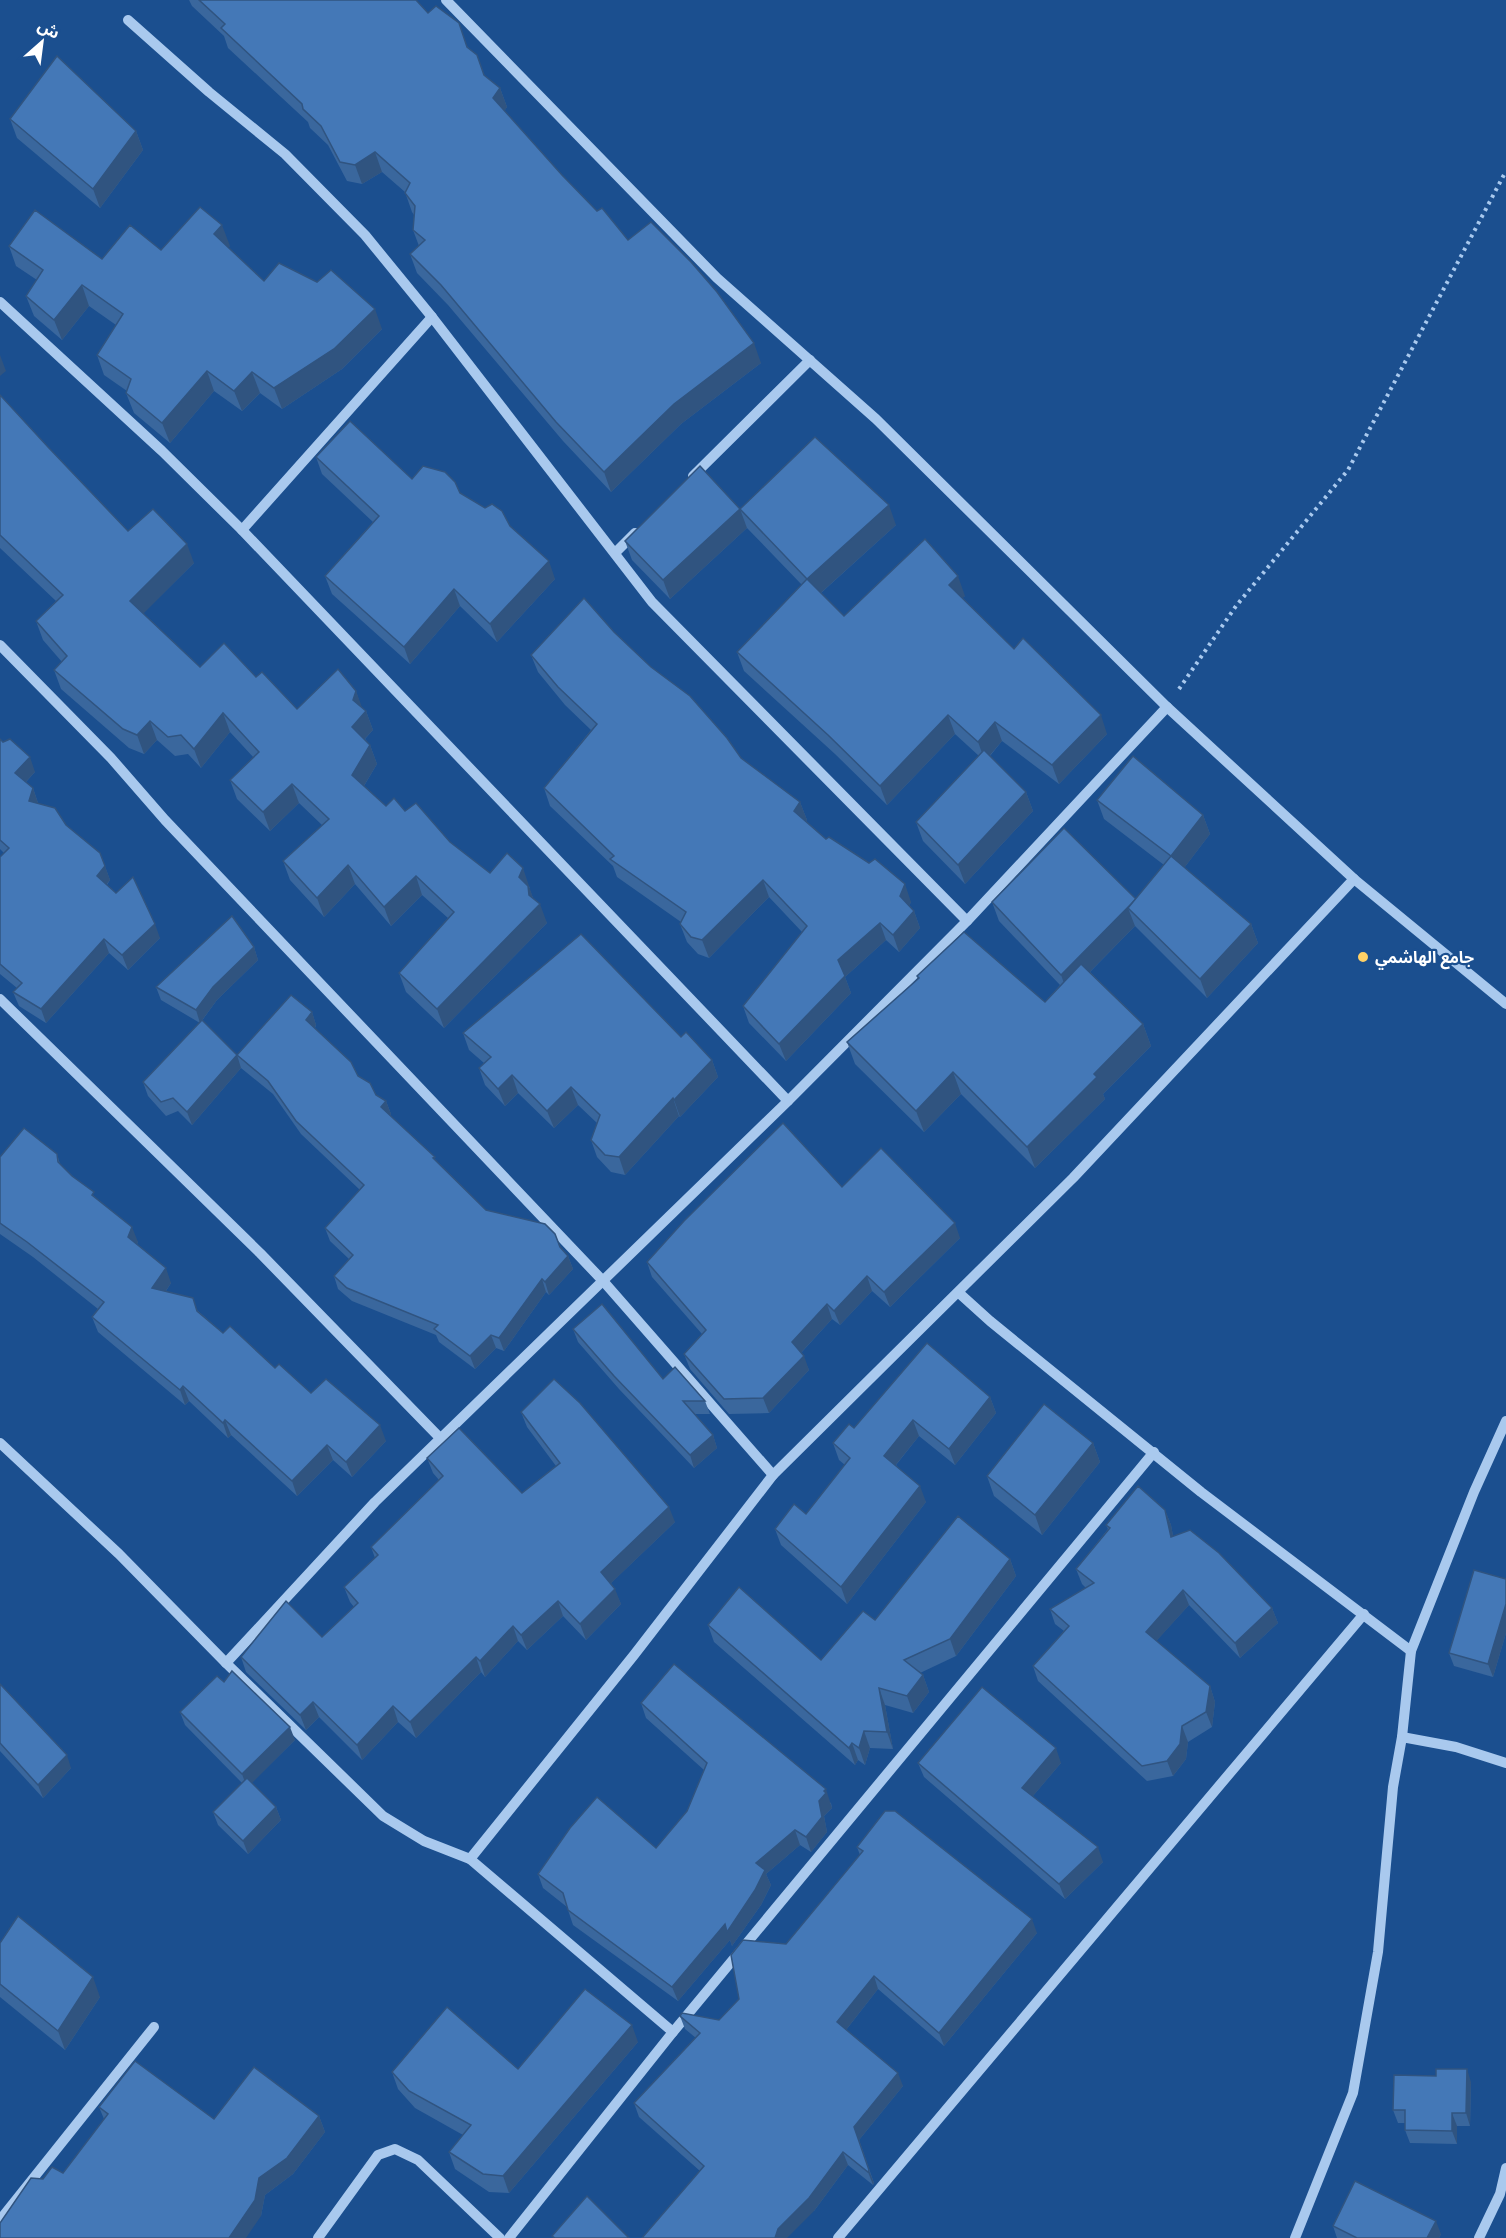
<svg xmlns="http://www.w3.org/2000/svg" width="1506" height="2238" font-family="Karla,'Noto Sans Arabic',sans-serif">
<rect width="100%" height="100%" fill="#1b4f8f"/>
<g fill="none" stroke-linecap="round" stroke-linejoin="round">
<!-- path -->
<polyline stroke="#a9c9ee" stroke-width="4" stroke-dasharray="3 4.5" stroke-linecap="butt" points="1179,689 1236,606 1348,470 1506,171"/>
<!-- minor -->
<g stroke="#a9c9ee" stroke-width="10">
<polyline points="446,0 717,278 876,419 1167,707 1354,879 1506,1004"/>
<polyline points="128,20 209,92 285,154 365,235 432,317 652,602 967,921"/>
<polyline points="0,302 162,451 242,530 788,1101"/>
<polyline points="693,476 810,360"/>
<polyline points="242,530 432,317"/>
<polyline points="615,553 635,533"/>
<polyline points="0,645 111,758 165,820 604,1282 773,1475"/>
<polyline points="0,999 260,1253 441,1439"/>
<polyline points="959,1293 990,1321 1201,1492 1411,1651"/>
<polyline points="0,1443 119,1554 226,1663 383,1816 424,1841 470,1859 673,2032"/>
<polyline points="226,1663 375,1502 788,1101 967,921 1167,707"/>
<polyline points="1402,1737 1456,1747 1506,1763"/>
<polyline points="470,1859 634,1655 773,1475 1073,1178 1354,879"/>
<polyline points="0,2220 154,2027"/>
<polyline points="318,2238 378,2155 395,2149 418,2160 500,2238"/>
<polyline points="509,2238 673,2032 1154,1452"/>
<polyline points="838,2238 1364,1614"/>
<polyline points="1295,2238 1353,2093 1378,1952 1393,1787 1402,1737 1411,1651 1474,1492 1506,1421"/>
<polyline points="1479,2238 1500,2194 1506,2168"/>
</g>
</g>
<!-- wall -->
<g fill="#3a679d">
<polygon points="189,0 416,0 428,13 468,47 485,76 500,88 507,107 504,111 562,175 597,211 761,363 681,424 611,492 563,441 448,305 417,273 410,254 419,246 413,230 414,215 412,212 405,192 382,172 362,184 347,181 328,145 310,128 308,122 228,48 224,36 192,6"/>
<polygon points="10,119 136,131 143,150 100,208 17,138"/>
<polygon points="9,246 102,259 161,250 230,246 228,247 264,281 382,329 342,369 282,409 260,393 242,411 214,391 170,443 134,413 126,393 127,391 104,375 97,355 116,325 89,306 62,340 34,316 26,296 37,280 16,266"/>
<polygon points="0,395 48,447 128,531 194,563 143,613 200,667 256,677 297,709 356,691 361,707 366,711 373,730 365,739 370,745 377,764 364,786 386,806 405,811 450,842 490,873 530,887 529,888 533,898 547,923 444,1028 406,992 399,973 448,918 422,895 391,926 355,884 324,917 290,880 283,861 322,825 299,803 270,831 237,799 230,780 254,758 230,732 201,768 188,754 175,756 157,740 144,754 129,748 61,689 54,670 62,662 43,640 36,621 56,601 0,548"/>
<polygon points="316,457 412,479 460,493 510,526 555,579 497,642 460,606 410,664 332,594 325,576 373,522 322,474"/>
<polygon points="740,509 896,525 821,593 844,616 965,596 962,598 1014,649 1107,734 1059,784 1002,741 990,756 1026,792 1033,811 965,884 923,841 916,822 979,756 955,734 887,805 835,754 744,671 737,652 802,585 747,528 670,599 632,560 625,541"/>
<polygon points="614,632 741,758 800,802 807,820 806,821 826,839 911,902 909,906 914,911 920,928 899,952 886,940 845,977 851,993 786,1061 749,1023 743,1006 802,932 769,897 709,958 698,954 687,942 680,924 681,922 617,877 613,866 550,806 544,788 591,730 565,705 538,672 531,655"/>
<polygon points="0,739 35,772 26,782 33,788 38,803 100,853 110,880 107,885 160,938 128,970 109,953 46,1023 19,1006 13,992 17,988 0,974 0,857 4,853 0,849"/>
<polygon points="1097,800 1203,815 1210,834 1184,868 1251,924 1258,943 1207,998 1135,926 1090,972 1143,1024 1151,1046 1103,1094 1105,1099 1035,1168 961,1094 924,1132 855,1064 847,1042 918,979 917,976 1045,1002 1060,985 999,921 992,902 1136,899 1164,865 1104,819"/>
<polygon points="254,947 258,960 217,1000 201,1022 237,1055 312,1012 316,1025 315,1028 376,1095 386,1101 391,1114 390,1115 486,1210 561,1248 568,1256 573,1269 549,1295 546,1292 504,1351 496,1348 475,1369 439,1342 436,1335 352,1301 338,1289 334,1276 349,1259 330,1241 325,1228 360,1190 301,1134 273,1094 241,1068 192,1125 178,1111 166,1116 148,1096 143,1082 200,1023 161,1000 156,987"/>
<polygon points="463,1033 681,1037 712,1060 718,1077 680,1117 679,1116 625,1175 611,1172 597,1157 591,1140 597,1123 578,1105 554,1128 518,1093 505,1106 485,1085 479,1068 484,1063 469,1050"/>
<polygon points="57,1154 60,1164 97,1199 138,1242 137,1244 171,1283 166,1291 198,1311 223,1333 275,1368 311,1393 386,1441 352,1477 333,1460 297,1496 231,1435 228,1438 189,1401 185,1405 98,1332 92,1317 98,1309 33,1257 0,1234 0,1157"/>
<polygon points="842,1187 960,1238 890,1307 872,1291 840,1325 832,1319 801,1353 809,1370 769,1413 729,1414 690,1369 684,1354 702,1334 652,1277 647,1262"/>
<polygon points="573,1329 663,1379 705,1401 710,1414 694,1414 713,1435 717,1448 694,1468 619,1389 578,1342"/>
<polygon points="990,1397 996,1413 955,1465 919,1436 896,1465 926,1502 847,1604 781,1545 775,1529 806,1514 845,1465 839,1460 833,1443 854,1428"/>
<polygon points="521,1412 675,1522 611,1583 621,1604 586,1640 563,1616 527,1650 518,1641 485,1677 481,1672 416,1738 398,1722 362,1760 319,1717 306,1730 246,1672 241,1657 322,1637 354,1607 350,1602 344,1587 375,1558 371,1547 439,1480 433,1473 427,1458 522,1493 556,1466 527,1427"/>
<polygon points="1093,1443 1100,1462 1042,1535 994,1496 987,1476"/>
<polygon points="1165,1510 1171,1525 1173,1536 1272,1608 1278,1623 1240,1658 1189,1605 1156,1641 1210,1686 1215,1702 1212,1727 1188,1742 1186,1759 1173,1776 1147,1781 1038,1681 1033,1666 1064,1631 1055,1624 1050,1609 1086,1588 1082,1584 1076,1569 1108,1529 1106,1525"/>
<polygon points="1010,1559 1016,1576 956,1656 920,1673 923,1675 929,1692 913,1713 885,1705 893,1749 870,1748 865,1765 858,1760 855,1765 714,1642 708,1625 821,1660 875,1620"/>
<polygon points="1506,1579 1506,1633 1493,1677 1454,1666 1449,1653"/>
<polygon points="224,1682 295,1740 251,1783 276,1807 281,1820 248,1854 218,1825 213,1812 242,1783 185,1725 180,1712"/>
<polygon points="0,1684 71,1768 43,1798 0,1751"/>
<polygon points="641,1703 831,1803 832,1808 824,1816 827,1832 811,1852 800,1845 766,1874 771,1885 761,1905 732,1946 730,1940 678,2001 573,1925 567,1907 543,1888 538,1874 656,1848 687,1811 704,1770 646,1718"/>
<polygon points="918,1763 1061,1763 1032,1797 1103,1862 1065,1899 924,1777"/>
<polygon points="857,1847 1037,1933 944,2046 878,1989 846,2030 903,2086 859,2140 874,2183 873,2185 848,2165 814,2211 700,2171 639,2117 634,2103 696,2038 685,2029 680,2016 719,2020 739,1999 786,1944 860,1855"/>
<polygon points="0,1943 100,1997 65,2050 0,1997"/>
<polygon points="638,2042 509,2193 489,2192 455,2169 449,2152 463,2135 415,2108 398,2089 392,2072 518,2069"/>
<polygon points="1471,2082 1470,2126 1457,2126 1457,2144 1410,2143 1405,2130 1405,2123 1398,2123 1393,2110"/>
<polygon points="99,2107 214,2119 319,2116 325,2132 293,2174 265,2195 261,2216 43,2179 63,2173 104,2119"/>
<polygon points="1333,2226 1441,2234 1439,2238 1337,2238"/>
</g>
<!-- shaded-wall -->
<g fill="#305480">
<polygon points="500,88 507,107 500,118 493,98"/>
<polygon points="136,131 143,150 100,208 93,189"/>
<polygon points="375,152 382,172 362,184 355,165"/>
<polygon points="222,225 230,246 221,254 214,234"/>
<polygon points="82,285 89,306 62,340 54,320"/>
<polygon points="375,309 382,329 342,369 282,409 274,388"/>
<polygon points="754,343 761,363 681,424 611,492 604,472 674,404"/>
<polygon points="0,355 6,371 0,376"/>
<polygon points="207,371 214,391 170,443 162,423"/>
<polygon points="252,372 260,393 242,411 234,391"/>
<polygon points="889,505 896,525 814,599 807,579"/>
<polygon points="740,509 747,528 670,599 663,580"/>
<polygon points="187,544 194,563 137,620 130,601"/>
<polygon points="549,561 555,579 497,642 490,624"/>
<polygon points="958,576 965,596 956,604 949,585"/>
<polygon points="454,589 460,606 410,664 404,647"/>
<polygon points="356,691 363,710 353,700"/>
<polygon points="366,711 373,730 359,745 352,727"/>
<polygon points="223,713 230,732 201,768 194,749"/>
<polygon points="948,715 955,734 887,805 880,786"/>
<polygon points="1101,715 1107,734 1059,784 1052,765"/>
<polygon points="150,721 157,740 144,754 137,735"/>
<polygon points="995,722 1002,741 985,761 978,742"/>
<polygon points="370,745 377,764 359,794 352,775"/>
<polygon points="30,757 35,772 21,787 15,773"/>
<polygon points="292,784 299,803 270,831 263,812"/>
<polygon points="33,788 38,803 34,815 29,801"/>
<polygon points="1026,792 1033,811 965,884 958,865"/>
<polygon points="800,802 807,820 801,828 794,811"/>
<polygon points="1203,815 1210,834 1178,876 1171,856"/>
<polygon points="348,865 355,884 324,917 317,898"/>
<polygon points="105,866 110,880 102,890 97,876"/>
<polygon points="523,868 535,904 540,904 547,923 444,1028 437,1009 519,877"/>
<polygon points="416,876 422,895 391,926 384,907"/>
<polygon points="763,880 769,897 709,958 702,940"/>
<polygon points="905,884 911,902 906,913 900,896"/>
<polygon points="1136,899 1128,908 1135,926 1068,994 1061,975"/>
<polygon points="914,911 920,928 899,952 893,935"/>
<polygon points="880,923 886,940 845,977 851,993 786,1061 779,1044 838,960"/>
<polygon points="155,924 160,938 128,970 122,955"/>
<polygon points="1251,924 1258,943 1207,998 1200,979"/>
<polygon points="104,939 109,953 46,1023 41,1009"/>
<polygon points="254,947 258,960 217,1000 200,1023 196,1010 213,987"/>
<polygon points="312,1012 316,1025 311,1033 306,1020"/>
<polygon points="1143,1024 1151,1046 1103,1094 1105,1099 1035,1168 1027,1147 1094,1074"/>
<polygon points="237,1055 241,1068 192,1125 187,1112"/>
<polygon points="712,1060 718,1077 680,1117 674,1100"/>
<polygon points="953,1072 961,1094 924,1132 916,1111"/>
<polygon points="512,1075 518,1093 505,1106 498,1089"/>
<polygon points="571,1087 578,1105 554,1128 547,1111"/>
<polygon points="673,1098 679,1116 625,1175 619,1157"/>
<polygon points="386,1101 391,1114 385,1120 381,1107"/>
<polygon points="955,1223 960,1238 890,1307 884,1292"/>
<polygon points="132,1227 138,1242 133,1252 128,1237"/>
<polygon points="568,1256 573,1269 549,1295 545,1282"/>
<polygon points="166,1268 171,1283 158,1303 152,1288"/>
<polygon points="867,1276 872,1291 840,1325 834,1311"/>
<polygon points="542,1279 546,1292 504,1351 499,1338"/>
<polygon points="827,1304 832,1319 797,1357 792,1342"/>
<polygon points="491,1335 496,1348 475,1369 470,1356"/>
<polygon points="804,1356 809,1370 769,1413 763,1398"/>
<polygon points="183,1386 189,1401 185,1405 180,1390"/>
<polygon points="990,1397 996,1413 955,1465 949,1449"/>
<polygon points="225,1420 231,1435 228,1438 223,1423"/>
<polygon points="913,1420 919,1436 890,1472 884,1456"/>
<polygon points="380,1425 386,1441 352,1477 346,1462"/>
<polygon points="713,1435 717,1448 694,1468 690,1455"/>
<polygon points="1093,1443 1100,1462 1042,1535 1035,1515"/>
<polygon points="327,1445 333,1460 297,1496 292,1481"/>
<polygon points="920,1486 926,1502 847,1604 841,1587"/>
<polygon points="669,1507 675,1522 606,1588 601,1572"/>
<polygon points="1165,1510 1171,1525 1176,1552 1171,1537"/>
<polygon points="1010,1559 1016,1576 956,1656 950,1639"/>
<polygon points="615,1589 621,1604 586,1640 580,1624"/>
<polygon points="1183,1590 1189,1605 1151,1647 1146,1632"/>
<polygon points="558,1601 563,1616 527,1650 521,1635"/>
<polygon points="1506,1604 1506,1633 1493,1677 1488,1664"/>
<polygon points="1272,1608 1278,1623 1240,1658 1235,1643"/>
<polygon points="513,1626 518,1641 485,1677 480,1661"/>
<polygon points="476,1657 481,1672 416,1738 410,1722"/>
<polygon points="923,1675 929,1692 913,1713 907,1696"/>
<polygon points="1210,1686 1215,1702 1212,1727 1206,1712"/>
<polygon points="879,1688 885,1705 893,1749 887,1732"/>
<polygon points="313,1702 319,1717 306,1730 300,1715"/>
<polygon points="393,1706 398,1722 362,1760 357,1745"/>
<polygon points="1182,1726 1188,1742 1186,1759 1173,1776 1167,1761"/>
<polygon points="290,1727 295,1740 247,1788 242,1774"/>
<polygon points="864,1731 870,1748 865,1765 859,1748"/>
<polygon points="852,1743 858,1760 855,1765 849,1748"/>
<polygon points="1056,1748 1061,1763 1027,1803 1022,1788"/>
<polygon points="67,1755 71,1768 43,1798 38,1785"/>
<polygon points="826,1789 832,1808 824,1816 827,1832 811,1852 806,1837 819,1801"/>
<polygon points="276,1807 281,1820 248,1854 243,1841"/>
<polygon points="795,1830 800,1845 766,1874 771,1885 761,1905 732,1946 730,1940 678,2001 672,1987 725,1924 756,1863"/>
<polygon points="1098,1847 1103,1862 1065,1899 1059,1884"/>
<polygon points="1032,1919 1037,1933 944,2046 939,2033"/>
<polygon points="874,1976 878,1989 842,2035 837,2022"/>
<polygon points="93,1977 100,1997 65,2050 58,2031"/>
<polygon points="632,2025 638,2042 509,2193 503,2176"/>
<polygon points="1467,2069 1471,2082 1470,2126 1466,2113"/>
<polygon points="898,2073 903,2086 859,2140 854,2127"/>
<polygon points="1452,2113 1457,2126 1457,2144 1452,2131"/>
<polygon points="319,2116 325,2132 293,2174 265,2195 261,2216 246,2238 229,2238 259,2178"/>
<polygon points="843,2152 848,2165 814,2211 787,2238 775,2238 778,2229"/>
<polygon points="869,2170 874,2183 873,2185 868,2172"/>
<polygon points="1436,2221 1441,2234 1439,2238 1427,2238"/>
</g>
<!-- building -->
<g fill="#4478b7" stroke="#305480" stroke-width="1.5">
<polygon points="199,0 416,0 428,13 436,6 459,23 467,47 477,55 484,75 500,88 493,98 562,175 597,211 602,208 628,240 651,222 691,262 717,292 754,343 674,404 604,472 556,422 441,285 410,254 425,240 413,230 415,206 405,193 410,183 375,152 355,165 340,162 321,126 303,109 302,104 221,28 225,24"/>
<polygon points="57,56 136,131 93,189 10,119"/>
<polygon points="200,207 222,225 214,234 264,281 279,263 317,282 331,270 375,309 334,349 274,388 252,372 234,391 207,371 162,423 126,393 131,379 97,355 123,314 82,285 54,320 26,296 43,270 9,246 35,210 102,259 130,225 161,250"/>
<polygon points="0,395 48,447 128,531 153,509 187,544 130,601 200,667 224,643 256,677 262,672 297,709 338,669 356,691 353,700 366,711 352,727 370,745 352,775 386,806 394,798 405,811 416,803 450,842 490,873 507,853 523,868 519,877 528,886 529,895 540,904 437,1009 399,973 454,912 416,876 384,907 348,865 317,898 283,861 329,819 292,784 263,812 230,780 259,752 223,713 194,749 181,735 168,737 150,721 137,735 123,729 54,670 67,656 36,621 63,595 0,535"/>
<polygon points="350,421 412,479 423,466 445,472 455,482 460,493 485,508 492,504 502,511 510,526 549,561 490,624 454,589 404,647 325,576 379,516 316,457"/>
<polygon points="815,437 889,505 807,579 740,509"/>
<polygon points="700,466 740,509 663,580 625,541"/>
<polygon points="925,539 958,576 949,585 1014,649 1023,638 1101,715 1052,765 995,722 978,742 948,715 880,786 828,735 737,652 807,579 844,616"/>
<polygon points="584,598 614,632 651,667 690,696 727,738 741,758 800,802 794,811 826,839 829,837 869,863 875,859 905,884 900,896 914,911 893,935 880,923 838,960 845,976 779,1044 743,1006 807,926 763,880 702,940 691,937 680,924 686,912 610,859 614,856 544,788 597,724 558,687 531,655"/>
<polygon points="0,739 3,742 10,739 30,757 15,773 33,788 29,801 55,808 66,825 100,853 105,866 97,876 116,893 133,877 155,924 122,955 104,939 41,1009 13,992 22,983 0,964 0,857 9,848 0,840"/>
<polygon points="984,750 1026,792 958,865 916,822"/>
<polygon points="1133,756 1203,815 1171,856 1097,800"/>
<polygon points="1064,828 1136,899 1061,975 992,902"/>
<polygon points="1171,856 1251,924 1200,979 1128,908"/>
<polygon points="232,916 254,947 213,987 196,1010 156,987"/>
<polygon points="964,932 1045,1002 1081,964 1143,1024 1094,1074 1097,1077 1027,1147 953,1072 916,1111 847,1042 919,978 917,976"/>
<polygon points="581,934 681,1037 686,1032 712,1060 674,1100 673,1098 619,1157 605,1155 591,1140 600,1115 571,1087 547,1111 512,1075 498,1089 479,1068 491,1057 463,1033"/>
<polygon points="291,995 312,1012 306,1020 351,1062 358,1076 370,1083 376,1095 386,1101 381,1107 435,1157 433,1158 486,1210 545,1224 555,1234 560,1247 568,1256 545,1282 542,1279 499,1338 491,1335 470,1356 434,1329 438,1325 347,1288 334,1276 353,1255 325,1228 364,1185 296,1121 268,1081 237,1055"/>
<polygon points="202,1020 237,1055 187,1112 173,1098 161,1102 143,1082"/>
<polygon points="783,1123 842,1187 881,1148 955,1223 884,1292 867,1276 834,1311 827,1304 792,1342 804,1356 763,1398 724,1399 684,1354 706,1330 647,1262 684,1221"/>
<polygon points="24,1128 57,1154 58,1162 72,1176 94,1192 92,1195 132,1227 128,1237 166,1268 152,1288 193,1298 197,1311 223,1333 230,1326 275,1368 279,1364 311,1393 326,1379 380,1425 346,1462 327,1445 292,1481 225,1420 223,1423 183,1386 180,1390 92,1317 104,1302 27,1242 0,1223 0,1157"/>
<polygon points="602,1304 663,1379 675,1367 705,1401 683,1401 713,1435 690,1455 614,1376 573,1329"/>
<polygon points="927,1343 990,1397 949,1449 913,1420 884,1456 920,1486 841,1587 775,1529 794,1504 806,1514 850,1458 833,1443 849,1424 854,1428"/>
<polygon points="554,1379 580,1403 669,1507 601,1572 615,1589 580,1624 558,1601 521,1635 513,1626 480,1661 476,1657 410,1722 393,1706 357,1745 313,1702 300,1715 241,1657 286,1601 322,1637 358,1603 344,1587 378,1555 371,1547 443,1476 427,1458 459,1428 522,1493 560,1463 521,1412"/>
<polygon points="1044,1404 1093,1443 1035,1515 987,1476"/>
<polygon points="1138,1486 1165,1510 1171,1537 1190,1530 1219,1553 1272,1608 1235,1643 1183,1590 1146,1632 1210,1686 1206,1712 1182,1726 1180,1744 1167,1761 1142,1766 1033,1666 1069,1626 1050,1609 1094,1583 1076,1569 1110,1528 1106,1525"/>
<polygon points="958,1516 1010,1559 950,1639 904,1660 923,1675 907,1696 879,1688 887,1732 864,1731 859,1748 852,1743 849,1748 708,1625 739,1587 821,1660 863,1611 875,1620"/>
<polygon points="1474,1570 1506,1579 1506,1604 1488,1664 1449,1653"/>
<polygon points="674,1664 826,1789 824,1791 826,1793 819,1801 822,1817 806,1837 795,1830 756,1863 765,1870 755,1890 727,1932 725,1924 672,1987 568,1910 563,1893 538,1874 570,1828 597,1797 656,1848 687,1811 707,1763 641,1703"/>
<polygon points="232,1671 290,1727 242,1774 180,1712 217,1676 224,1682"/>
<polygon points="0,1684 67,1755 38,1785 0,1743"/>
<polygon points="982,1687 1056,1748 1022,1788 1098,1847 1059,1884 918,1763"/>
<polygon points="247,1778 276,1807 243,1841 213,1812"/>
<polygon points="885,1811 895,1811 1032,1919 939,2033 874,1976 837,2022 898,2073 854,2127 869,2170 868,2172 843,2152 809,2198 778,2229 775,2238 642,2238 704,2166 634,2103 700,2033 680,2016 682,2013 719,2020 739,1999 731,1955 743,1940 786,1944 863,1851 857,1847"/>
<polygon points="18,1916 93,1977 58,2031 0,1984 0,1943"/>
<polygon points="585,1989 632,2025 503,2176 483,2174 449,2152 471,2125 409,2091 392,2072 447,2007 518,2069"/>
<polygon points="135,2061 214,2119 254,2067 319,2116 287,2158 259,2178 255,2200 229,2238 0,2238 0,2223 31,2178 43,2179 52,2167 63,2173 108,2114 99,2107"/>
<polygon points="1436,2069 1467,2069 1466,2113 1452,2113 1452,2131 1405,2130 1405,2110 1393,2110 1394,2075 1436,2076"/>
<polygon points="1355,2181 1436,2221 1427,2238 1357,2238 1333,2226"/>
<polygon points="587,2196 629,2238 555,2238 552,2236"/>
</g>
<!-- markers -->
<circle fill="#ffd166" stroke="#1b4f8f" stroke-width="2" cx="1363" cy="957" r="6"/>
<g text-anchor="middle" dominant-baseline="central" stroke-width="4.5" stroke-linejoin="round" paint-order="stroke">
<!-- poi labels -->
<g font-size="16" font-weight="bold" fill="#fff" stroke="#1b4f8f" text-anchor="start">
<text x="1375" y="957">جامع الهاشمي</text>
</g>
</g>
<!-- north arrow -->
<g transform="translate(42 42) rotate(28)" stroke="#1b4f8f" stroke-width="4.5" paint-order="stroke">
<path d="M0-4.5L10 22L0 15L-10 22Z" fill="#ffffff"/>
<text y="-9" font-size="16" font-weight="bold" text-anchor="middle" fill="#ffffff">ش</text>
</g>
</svg>
